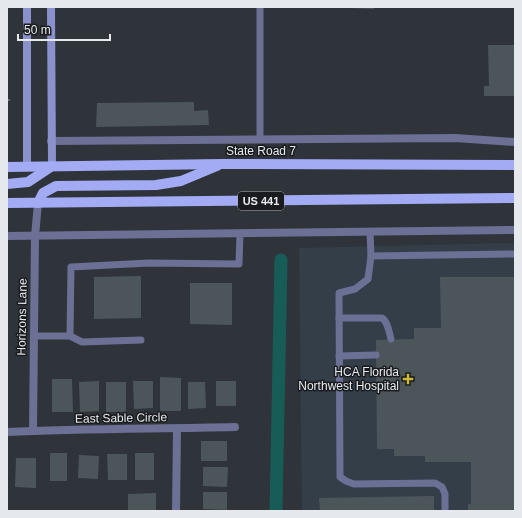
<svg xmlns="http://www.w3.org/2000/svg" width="522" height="518" font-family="Helvetica,sans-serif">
<rect width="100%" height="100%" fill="#2e343a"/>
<!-- built -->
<polygon fill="#343e49" points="515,243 515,511 302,511 299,248"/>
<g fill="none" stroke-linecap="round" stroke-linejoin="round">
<!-- canal -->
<polyline stroke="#185c58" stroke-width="13" points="276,511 281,260"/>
</g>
<!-- building -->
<g fill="#4c565a">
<polygon points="347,7 374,7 374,9 347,8"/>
<polygon points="488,45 515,45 515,96 484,96 484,86 489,86"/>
<polygon points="194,102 194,111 208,110 209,125 96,127 97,103"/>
<polygon points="141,276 141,318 94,319 94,277"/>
<polygon points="440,277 515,277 515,511 468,511 468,504 471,504 471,462 425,462 425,456 394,456 394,449 377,449 376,340 414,339 414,328 441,328"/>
<polygon points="190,283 232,283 232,325 190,324"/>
<polygon points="160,377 181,378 181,411 160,411"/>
<polygon points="52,379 72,379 73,412 52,412"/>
<polygon points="99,381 99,411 80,412 79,382"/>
<polygon points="133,381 153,381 153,408 134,409"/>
<rect x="216" y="381" width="20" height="25"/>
<rect x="106" y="382" width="20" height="30"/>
<polygon points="188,382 205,382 206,408 188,409"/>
<rect x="201" y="441" width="26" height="20"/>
<rect x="50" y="453" width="17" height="28"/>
<rect x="135" y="453" width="19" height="27"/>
<polygon points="107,454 127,454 127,480 108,480"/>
<polygon points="79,455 99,456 98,479 78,478"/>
<polygon points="16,458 36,458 36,488 15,487"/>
<polygon points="203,467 228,467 227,487 203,486"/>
<polygon points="203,492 227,492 227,510 203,509"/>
<polygon points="156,493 156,511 128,511 128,494"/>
<polygon points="434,496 434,511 320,511 319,498"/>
</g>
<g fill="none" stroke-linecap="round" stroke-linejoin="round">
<!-- path -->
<polyline stroke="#676c71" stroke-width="2" stroke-dasharray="3 3" stroke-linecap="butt" points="7,100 11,100"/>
<!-- lane -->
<g stroke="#6b7094" stroke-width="7">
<polyline points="260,139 260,7"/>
<polyline points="370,232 371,256 368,279 355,289 339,293 340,477 346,481 354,484 435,483 442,487 445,494 445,511"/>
<polyline points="371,256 515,254"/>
<path d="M339,318H382C388,322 389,332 391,339"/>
<polyline points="34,336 70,336 82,342 141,340"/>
<polyline points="70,336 71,267 149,263 239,264 240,233"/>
<polyline points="339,356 376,355"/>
</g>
<!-- street -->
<g stroke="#6b7094" stroke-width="8">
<polyline points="51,141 455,138 515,142"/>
<polyline points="7,236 515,230"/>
<polyline points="33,431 35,236 38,203"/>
<path d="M7,432C83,428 159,429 235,427"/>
<polyline points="176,511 177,429"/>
</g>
<!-- secondary -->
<g stroke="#8b92cb" stroke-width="8">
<polyline points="27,7 27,166"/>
<polyline points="51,7 52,166"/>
</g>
<!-- primary -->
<g stroke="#a3abf5" stroke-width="10">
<polyline points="7,167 222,164 515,165"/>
<polyline points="7,184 28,182 52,166"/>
<polyline points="7,203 515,198"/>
<polyline points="38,203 43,193 56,186 156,185 181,181 217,166"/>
</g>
</g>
<!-- markers -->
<path fill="#ccb938" stroke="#191b1e" stroke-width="1.5" d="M406 373h4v4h4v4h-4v4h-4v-4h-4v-4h4z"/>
<g text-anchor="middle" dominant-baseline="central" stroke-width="3" stroke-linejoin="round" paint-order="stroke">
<!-- shield labels -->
<rect fill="#191b1e" stroke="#a8abaf" stroke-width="1" x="238" y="192" width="46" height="18" rx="3"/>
<g font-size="11" font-weight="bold" fill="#e5e9ed">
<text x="261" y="201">US 441</text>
</g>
<!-- street labels -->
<g font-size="12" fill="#e5e9ed" stroke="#191b1e">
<text x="261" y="151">State Road 7</text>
<text transform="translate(22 317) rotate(-89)">Horizons Lane</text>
<text transform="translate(121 418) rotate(-1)">East Sable Circle</text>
</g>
<!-- poi labels -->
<g font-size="12" fill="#e5e9ed" stroke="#191b1e" text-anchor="end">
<text x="399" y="372">HCA Florida<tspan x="399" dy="14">Northwest Hospital</tspan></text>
</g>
</g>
<!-- border -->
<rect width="522" height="518" fill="none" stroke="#e5e9ed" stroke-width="16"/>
<!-- scale -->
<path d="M18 34v6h92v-6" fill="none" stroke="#e5e9ed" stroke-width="2"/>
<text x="24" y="34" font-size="12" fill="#e5e9ed" stroke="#191b1e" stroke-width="3" paint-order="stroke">50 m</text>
</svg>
